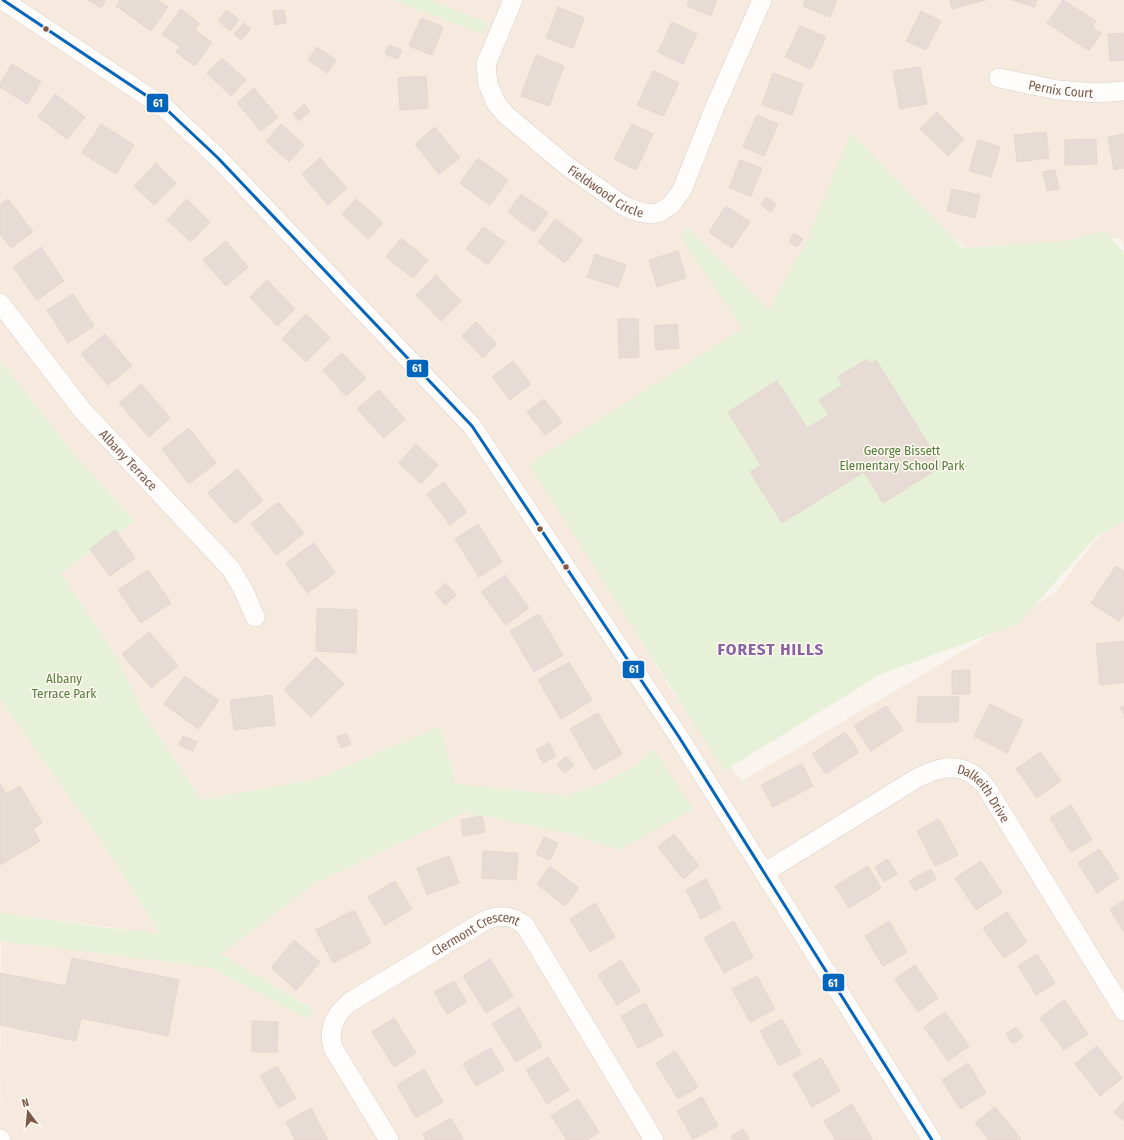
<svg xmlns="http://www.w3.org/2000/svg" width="1124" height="1140" font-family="'Fira Sans Condensed',sans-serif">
<rect width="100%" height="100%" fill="#faf4ee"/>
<!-- residential -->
<g fill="#f6e9de">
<polygon points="0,0 1124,0 1124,245 1120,238 971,253 863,156 804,292 542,476 674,695 742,781 978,642 1056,592 1095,540 1124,520 1124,1140 0,1140 1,941 210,967 306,1018 314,1009 220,954 314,884 465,812 575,835 619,850 653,748 637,765 603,783 568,796 456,784 440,726 317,779 201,800 142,711 117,658 61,573 135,521 78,459 0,360"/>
<polygon points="0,699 110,854 160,934 3,913 0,915"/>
</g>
<!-- green -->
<g fill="#e7f1d7">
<polygon points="393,0 429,0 489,23 483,34"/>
<polygon points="851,133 963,248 1066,241 1105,231 1124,253 1124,521 1095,538 1018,624 881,674 724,771 529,464 743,328 680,236 688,228 769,310 807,241"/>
<polygon points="0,360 78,459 135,521 61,573 117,658 142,711 201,800 317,779 440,726 456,784 568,796 603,783 637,765 653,748 693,809 619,850 575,835 465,812 314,884 221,954 314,1010 306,1018 210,967 0,941 0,915 3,913 108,928 160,933 110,854 0,699"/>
</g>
<!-- building -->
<g fill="#e7dcd5" stroke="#e4d7cf">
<polygon points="88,0 106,0 101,8"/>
<polygon points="120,0 158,0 168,7 151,31 116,6"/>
<polygon points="689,0 717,0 711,16 687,6"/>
<polygon points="805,0 837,0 830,17 803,6"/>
<polygon points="950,0 986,0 952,9"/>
<polygon points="1012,0 1037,0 1035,7"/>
<polygon points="1063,0 1096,21 1092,27 1101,33 1089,51 1047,23"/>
<polygon points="558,7 584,18 573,48 546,38"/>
<polygon points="181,9 199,23 195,30 212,42 195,66 176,52 180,47 162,34"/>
<polygon points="227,10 239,20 230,31 218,20"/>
<polygon points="284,10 286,23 275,25 273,11"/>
<polygon points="921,11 941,21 926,50 906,41"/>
<polygon points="421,18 443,27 432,55 409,46"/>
<polygon points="672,22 697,34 683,64 658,52"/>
<polygon points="244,23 251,29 241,40 234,34"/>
<polygon points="800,26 826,37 811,69 785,57"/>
<polygon points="1124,33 1124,60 1110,61 1108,34"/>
<polygon points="389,45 402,50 398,59 385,54"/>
<polygon points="317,47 336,60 327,73 308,60"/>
<polygon points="536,55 564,66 549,106 521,96"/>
<polygon points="222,58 246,80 231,96 207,73"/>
<polygon points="12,64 41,82 27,104 0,87 0,84"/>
<polygon points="920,67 927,104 900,109 893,71"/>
<polygon points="653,71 679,83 663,116 637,105"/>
<polygon points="773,73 803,84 792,115 762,105"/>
<polygon points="426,76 428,108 400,110 398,78"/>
<polygon points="254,88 278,117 261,131 237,103"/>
<polygon points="55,94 85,117 67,139 38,117"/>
<polygon points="304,104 310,111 299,121 293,114"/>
<polygon points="937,112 964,139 948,156 920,129"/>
<polygon points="757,115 778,124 764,156 743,147"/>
<polygon points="101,124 134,145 116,174 82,153"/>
<polygon points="281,124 304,145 289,162 266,141"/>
<polygon points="632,124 653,134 636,170 614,159"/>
<polygon points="435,127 460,158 439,174 415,144"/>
<polygon points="1046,132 1049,158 1017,162 1014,135"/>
<polygon points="1124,134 1124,168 1114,170 1108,137"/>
<polygon points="1096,139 1097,164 1065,165 1065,140"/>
<polygon points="978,140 1000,147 991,177 969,171"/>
<polygon points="320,158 347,188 328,205 302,174"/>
<polygon points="478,158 508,180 490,205 460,183"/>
<polygon points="740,160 762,168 751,196 729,188"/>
<polygon points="156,163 176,183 154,205 134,186"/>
<polygon points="1055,170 1059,189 1047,191 1043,172"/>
<polygon points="952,189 980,195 975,218 947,211"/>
<polygon points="521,194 548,213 534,232 508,212"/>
<polygon points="766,197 776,204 771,212 761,205"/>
<polygon points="8,199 33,232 11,248 0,234 0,205"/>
<polygon points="187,199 210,222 191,242 167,220"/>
<polygon points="356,199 383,223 368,239 342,214"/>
<polygon points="726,206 750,222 732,248 709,232"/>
<polygon points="555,219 583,240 565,263 538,242"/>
<polygon points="483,227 505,242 488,265 466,249"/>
<polygon points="794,233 803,239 797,247 789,242"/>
<polygon points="401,238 428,260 413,278 386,257"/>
<polygon points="226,241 248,267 226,286 203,260"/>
<polygon points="41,247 64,281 37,300 13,267"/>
<polygon points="678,251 686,278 657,287 649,260"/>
<polygon points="595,254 626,265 618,287 587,277"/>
<polygon points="436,275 461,301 441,321 416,295"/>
<polygon points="267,280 295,309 277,326 250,297"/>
<polygon points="73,294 94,326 68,343 47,310"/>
<polygon points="306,314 330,338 306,362 282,339"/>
<polygon points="618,319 638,319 639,357 619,358"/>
<polygon points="476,322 497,344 483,358 462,336"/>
<polygon points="677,324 679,348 656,350 654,326"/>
<polygon points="105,334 132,366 108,385 81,354"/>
<polygon points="342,353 366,378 346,396 323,370"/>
<polygon points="867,359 870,364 876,360 942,466 883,503 864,472 782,523 750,472 761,465 728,412 777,381 807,428 829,415 819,400 843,385 838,377"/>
<polygon points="513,361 531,384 510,400 492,377"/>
<polygon points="141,384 170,418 149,437 119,403"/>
<polygon points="379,390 405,419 384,438 357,409"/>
<polygon points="544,399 562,422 545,435 527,412"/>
<polygon points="189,428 216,463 189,484 162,449"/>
<polygon points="416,444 438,465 421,484 399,463"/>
<polygon points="237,469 263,500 235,524 208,493"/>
<polygon points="444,482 467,512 450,525 427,494"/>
<polygon points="278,502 304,533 277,555 251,524"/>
<polygon points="478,524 502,562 479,577 455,539"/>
<polygon points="115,530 135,558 110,576 90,549"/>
<polygon points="314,543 335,573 307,593 286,563"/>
<polygon points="1116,566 1124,571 1124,614 1119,621 1091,603"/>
<polygon points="148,570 171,603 141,623 118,590"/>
<polygon points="505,575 529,608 506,625 481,592"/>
<polygon points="445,583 456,595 445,605 435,593"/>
<polygon points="317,608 357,610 356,653 316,651"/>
<polygon points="539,614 563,655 534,672 510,631"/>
<polygon points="149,632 178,666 151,688 122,654"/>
<polygon points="1124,641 1124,682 1100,685 1096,644"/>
<polygon points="316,657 344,684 311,717 284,690"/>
<polygon points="569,662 592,700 561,719 538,680"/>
<polygon points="970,670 970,694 952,694 952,671"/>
<polygon points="185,676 219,701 198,729 164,704"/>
<polygon points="272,695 275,725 234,730 230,700"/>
<polygon points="918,697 959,697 958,722 917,722"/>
<polygon points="990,704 1023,720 1007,753 974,736"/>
<polygon points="886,706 903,730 871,751 854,726"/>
<polygon points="1124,706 1124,714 1120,708"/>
<polygon points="598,713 622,754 594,770 570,729"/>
<polygon points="845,732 859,752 826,774 812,754"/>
<polygon points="346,733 351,744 341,748 337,737"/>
<polygon points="183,736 197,742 193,751 179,745"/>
<polygon points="549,743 556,756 543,763 536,750"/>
<polygon points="1040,752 1061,781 1037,798 1016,769"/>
<polygon points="566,756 574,765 565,773 557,765"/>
<polygon points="802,764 813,786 773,807 761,785"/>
<polygon points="0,784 6,794 20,786 42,823 33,829 40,841 0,865"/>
<polygon points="1071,805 1092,840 1071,852 1050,818"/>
<polygon points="482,816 485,832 463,836 461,820"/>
<polygon points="939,819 958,855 935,866 917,831"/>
<polygon points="674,834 699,866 683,879 658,847"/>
<polygon points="544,837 558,843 550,860 536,854"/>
<polygon points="1099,849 1119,878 1097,893 1078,863"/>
<polygon points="483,851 518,853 516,880 482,878"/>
<polygon points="449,856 459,883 427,895 417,868"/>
<polygon points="888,859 897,874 884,882 875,867"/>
<polygon points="981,861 1002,893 976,910 955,878"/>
<polygon points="550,866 579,888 565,906 537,884"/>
<polygon points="868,866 881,888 849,908 835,886"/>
<polygon points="931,869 936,879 915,891 909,881"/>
<polygon points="706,879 721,908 701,919 686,890"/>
<polygon points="395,881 412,909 385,925 368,897"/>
<polygon points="1124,900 1124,932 1110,909"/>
<polygon points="595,903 615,937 590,952 570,919"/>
<polygon points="354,910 371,943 333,963 316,930"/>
<polygon points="1007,912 1027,942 1004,958 983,928"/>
<polygon points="734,921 753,957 724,973 704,938"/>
<polygon points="889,921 907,952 883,966 865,936"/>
<polygon points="294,940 320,962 296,990 271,968"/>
<polygon points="1037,954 1055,983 1036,995 1018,966"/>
<polygon points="72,958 179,980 168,1036 81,1018 76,1041 0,1025 0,973 66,986"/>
<polygon points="490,959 513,996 486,1013 463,976"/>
<polygon points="621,960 640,991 617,1005 598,975"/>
<polygon points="915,965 938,998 918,1012 895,979"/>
<polygon points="757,976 775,1009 750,1022 732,989"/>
<polygon points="454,981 467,1002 447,1014 434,992"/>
<polygon points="1064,1000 1088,1034 1064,1050 1040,1018"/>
<polygon points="645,1003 663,1035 638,1048 621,1016"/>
<polygon points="519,1007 542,1046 516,1062 492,1024"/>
<polygon points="945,1012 969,1046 948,1061 924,1027"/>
<polygon points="394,1018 416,1053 394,1067 372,1032"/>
<polygon points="782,1019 801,1054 779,1066 760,1031"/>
<polygon points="252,1021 278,1022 277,1052 252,1052"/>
<polygon points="1016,1027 1023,1037 1013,1044 1006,1034"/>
<polygon points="1097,1046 1122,1078 1100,1096 1075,1064"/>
<polygon points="491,1048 504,1070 476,1086 463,1064"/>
<polygon points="675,1051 698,1087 678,1099 656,1063"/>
<polygon points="548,1057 569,1090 547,1104 526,1070"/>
<polygon points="821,1058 840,1091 812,1107 793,1074"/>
<polygon points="968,1063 986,1093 960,1109 942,1080"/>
<polygon points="277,1066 296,1098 279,1108 260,1076"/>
<polygon points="424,1069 443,1102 416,1118 397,1085"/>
<polygon points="702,1097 718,1126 693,1139 677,1111"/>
<polygon points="578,1099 599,1132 587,1140 567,1140 551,1116"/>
<polygon points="1124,1101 1124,1121 1114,1113"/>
<polygon points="852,1104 873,1140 836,1140 824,1121"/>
<polygon points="995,1107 1021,1139 1020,1140 989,1140 975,1123"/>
<polygon points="311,1108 328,1140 295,1140 286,1122"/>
<polygon points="451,1118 464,1140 426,1140 423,1134"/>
<polygon points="743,1129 749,1139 734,1140 731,1136"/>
</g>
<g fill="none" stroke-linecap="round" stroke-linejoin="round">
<!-- minor casing -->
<g stroke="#d9d1cc" stroke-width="20">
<g id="minor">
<polyline points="3,0 165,108 218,158 472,426 679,737 932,1140"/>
<path id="s1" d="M513,0L486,64L488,84L496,103L506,115L567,166L624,206L640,212L651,214L660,212L671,205L682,190L715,107L762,0"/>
<path id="s2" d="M999,78L1058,90L1096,93L1124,91"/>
<path id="s3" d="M0,303L82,410L231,569L244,591L255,617"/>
<path id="s4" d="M764,873L917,778C943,765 966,761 986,787L1124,1011"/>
<polyline points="0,1139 1,1140"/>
<path id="s5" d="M389,1140L333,1048C328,1029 334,1015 350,1002L486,920C500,914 515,916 526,927L654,1140"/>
</g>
</g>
<!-- minor -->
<use href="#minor" stroke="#fefdfc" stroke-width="19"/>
<!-- bus-1 casing -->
<g stroke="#fff9f1" stroke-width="6">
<polyline id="bus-1" points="3,0 165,108 218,158 472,426 679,737 932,1140"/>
</g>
<!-- bus-1 -->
<use href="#bus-1" stroke="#0065bd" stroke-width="3"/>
</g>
<!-- markers -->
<g fill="#7d5848" stroke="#fff9f1" stroke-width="1.5">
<circle cx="46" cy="29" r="3.5"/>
<circle cx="540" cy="529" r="3.5"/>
<circle cx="566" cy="567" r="3.5"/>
</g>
<g text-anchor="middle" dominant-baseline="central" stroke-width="3" stroke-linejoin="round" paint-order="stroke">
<!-- street labels -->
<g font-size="13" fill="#7d5848" stroke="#fff9f1">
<text stroke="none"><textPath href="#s2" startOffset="63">Pernix Court</textPath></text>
<text stroke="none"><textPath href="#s1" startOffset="252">Fieldwood Circle</textPath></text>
<text stroke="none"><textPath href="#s3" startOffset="203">Albany Terrace</textPath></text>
<text stroke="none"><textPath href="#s4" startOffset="260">Dalkeith Drive</textPath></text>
<text stroke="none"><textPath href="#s5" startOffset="305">Clermont Crescent</textPath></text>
</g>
<!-- park labels -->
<g font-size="13" fill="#527e3c" stroke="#fff9f1">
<text x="902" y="450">George Bissett<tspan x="902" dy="15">Elementary School Park</tspan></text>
<text x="64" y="678">Albany<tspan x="64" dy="15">Terrace Park</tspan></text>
</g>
<!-- district labels -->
<g font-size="17" font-weight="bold" letter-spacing="1" fill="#8964a0" stroke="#fff9f1">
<text x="771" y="649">FOREST HILLS</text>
</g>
</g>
<g stroke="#fff9f1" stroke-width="1.5">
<rect x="146" y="93" width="23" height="20" rx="4" fill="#0065bd"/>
<rect x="406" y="359" width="23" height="19" rx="4" fill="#0065bd"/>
<rect x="622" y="660" width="23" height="19" rx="4" fill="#0065bd"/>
<rect x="822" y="973" width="23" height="19" rx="4" fill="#0065bd"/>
</g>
<g font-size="11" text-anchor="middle" font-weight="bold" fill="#fff">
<text x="158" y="107">61</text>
<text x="417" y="372">61</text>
<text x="634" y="673">61</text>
<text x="833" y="987">61</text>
</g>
<!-- north arrow -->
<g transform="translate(28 1112) rotate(344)" stroke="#fff9f1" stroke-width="3" paint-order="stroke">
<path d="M0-3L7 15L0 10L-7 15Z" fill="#7d5848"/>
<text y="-6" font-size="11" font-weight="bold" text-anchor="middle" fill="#7d5848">N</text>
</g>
</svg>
